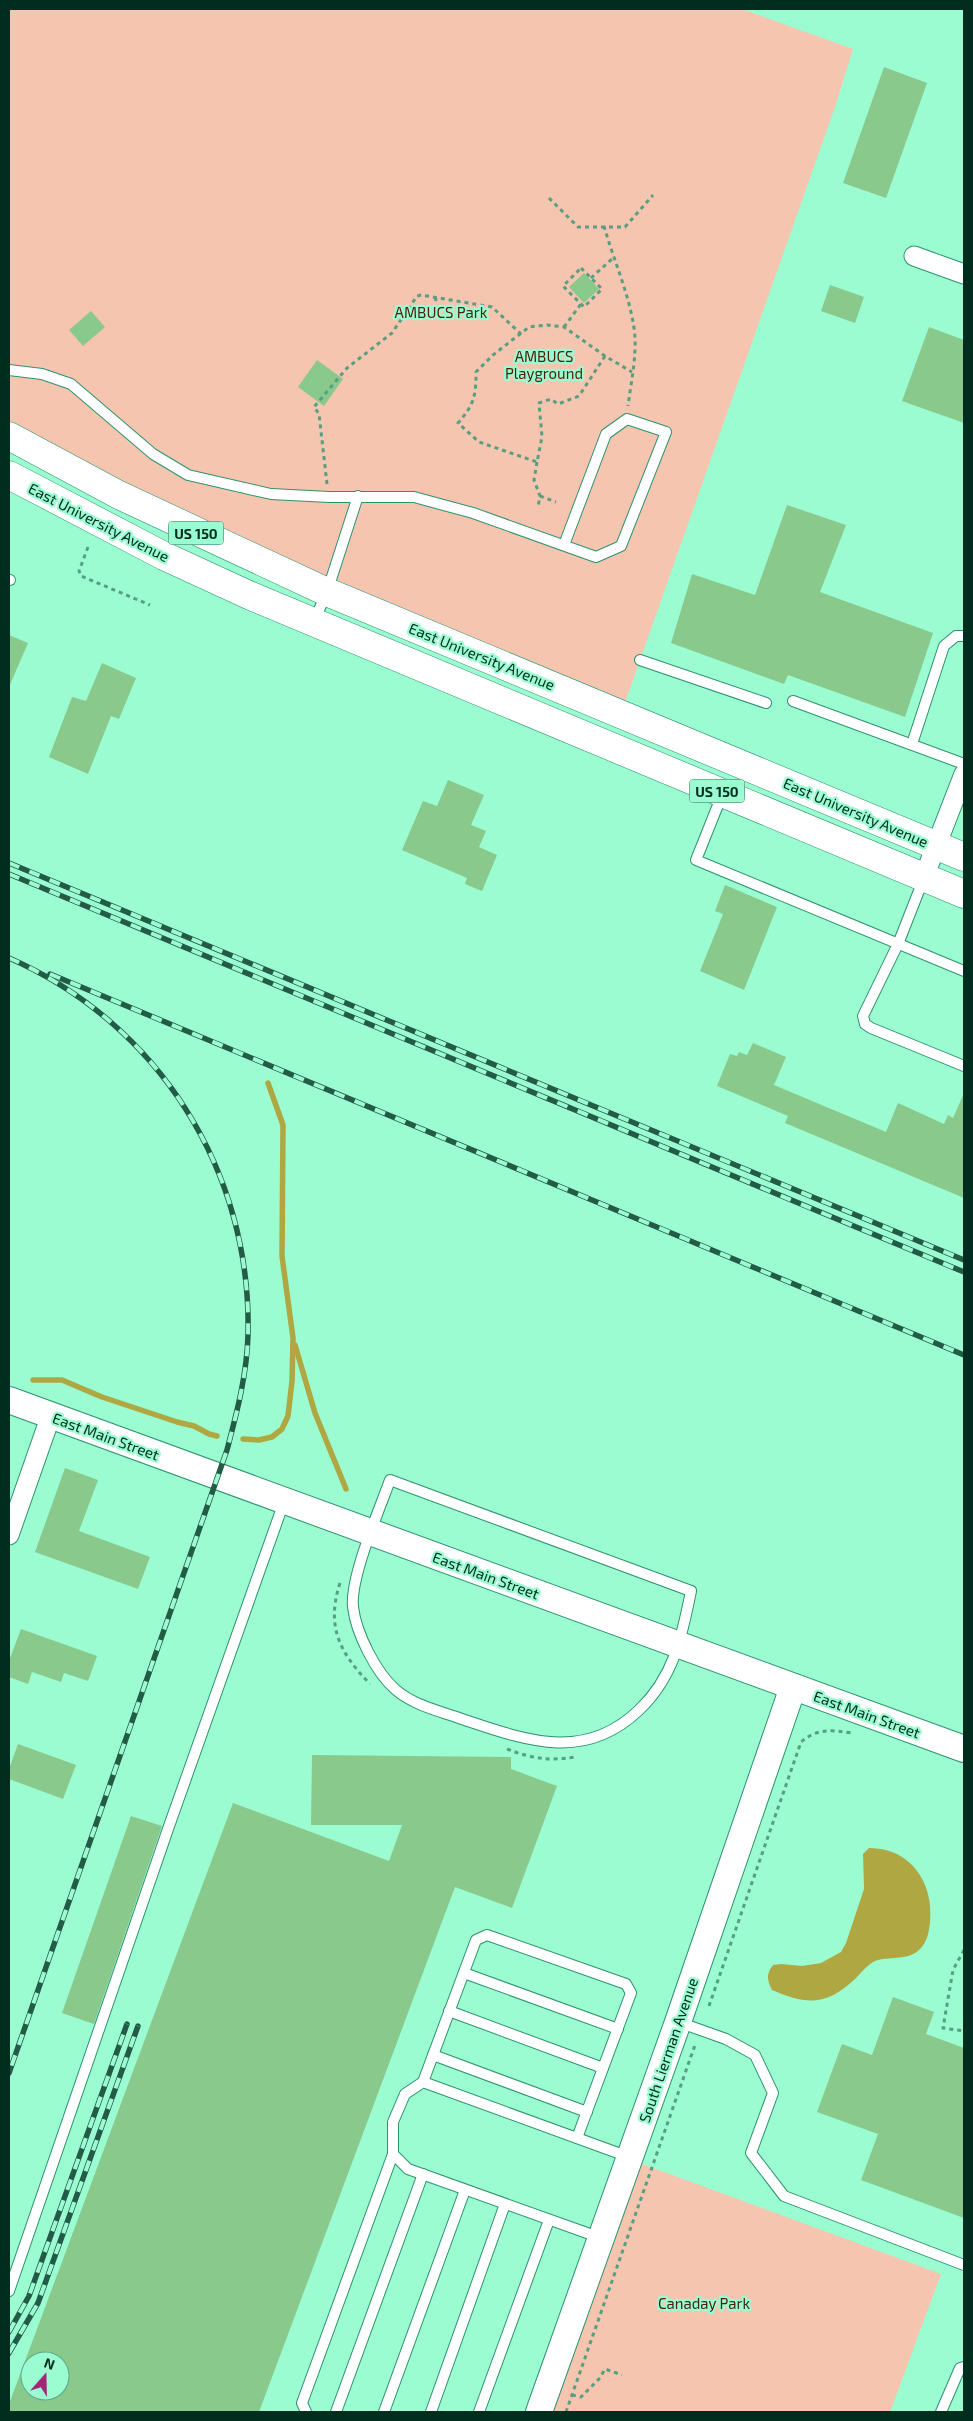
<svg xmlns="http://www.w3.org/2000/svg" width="973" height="2421" font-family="'Exo 2',sans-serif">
<rect width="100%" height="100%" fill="#9bfcd2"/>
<!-- green -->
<g fill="#f6c5af">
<polygon points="9,9 742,9 853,49 835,107 621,714 9,436"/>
<polygon points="637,2162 941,2274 890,2412 548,2412"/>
</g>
<!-- water -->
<path fill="#afa741" d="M869,1848C911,1848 934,1883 930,1922C929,1932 927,1943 919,1950C907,1961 888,1956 875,1961C868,1964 860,1974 855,1979C826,2006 807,2005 772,1990C767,1980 766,1974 773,1965L781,1964L802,1966L821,1963L841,1952L846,1943L864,1889L863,1854Z"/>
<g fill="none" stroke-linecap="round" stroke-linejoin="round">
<!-- stream -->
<g stroke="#afa741" stroke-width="5.5">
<polyline points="295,1345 315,1413 346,1489"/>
<polyline points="33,1380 62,1380 102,1397 177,1422 194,1426 209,1434 217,1436"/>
<polyline points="243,1439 259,1440 272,1437 282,1429 288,1416 292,1381 293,1338 282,1256 283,1125 268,1083"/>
</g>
</g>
<!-- building -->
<g fill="#89c98b" fill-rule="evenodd">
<polygon points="884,67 927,83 886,198 843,183"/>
<polygon points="584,273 599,289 584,303 569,287"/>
<polygon points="830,285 864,297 855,323 821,311"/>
<polygon points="91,311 105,327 83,346 69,330"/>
<polygon points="929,327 964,340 964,423 902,401"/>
<polygon points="317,360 343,379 324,406 298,387"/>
<polygon points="787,505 846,525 820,592 933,633 905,717 788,675 784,684 671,643 692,574 755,595"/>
<polygon points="9,635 28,643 9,687"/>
<polygon points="102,663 136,678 119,719 111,716 88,774 49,757 72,697 86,701"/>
<polygon points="448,780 484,795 471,825 486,831 479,847 497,855 482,891 465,884 467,878 402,850 423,801 437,806"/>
<polygon points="725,885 777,907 744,990 700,971 723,914 715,911"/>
<polygon points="753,1043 786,1057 774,1085 886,1132 898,1103 944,1124 948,1115 953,1118 964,1093 964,1198 785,1123 788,1116 717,1086 730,1054 737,1056 739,1052 747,1055"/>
<polygon points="65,1468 98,1480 79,1531 150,1557 138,1589 35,1552"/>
<polygon points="21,1629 97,1656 88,1681 64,1673 61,1682 32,1672 28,1684 9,1677 9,1661"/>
<polygon points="18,1744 76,1765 63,1799 9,1779 9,1769"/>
<path d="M312,1755L511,1757V1769L557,1786L512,1908L455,1887L259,2412H9V2404L233,1803L389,1861L402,1825H311ZM30,2361H60V2391H30Z"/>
<polygon points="131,1816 162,1826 94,2024 62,2013"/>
<polygon points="893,1997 934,2012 926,2034 964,2048 964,2218 861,2180 878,2134 817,2112 842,2044 872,2055"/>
</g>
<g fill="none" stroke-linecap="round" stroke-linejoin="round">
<!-- lane casing -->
<g stroke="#2c936e" stroke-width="12">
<g id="lane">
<polyline points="9,370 42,374 71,384 153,454 188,475 271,494 329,497 414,497 473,513 596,557 621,546 666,432 627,419 606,434 564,545"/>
<polyline points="9,580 10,580"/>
<polyline points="314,621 327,592 358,496"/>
<polyline points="640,660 766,703"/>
<polyline points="793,701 964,764"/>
<polyline points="912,744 944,646 956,636 964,636"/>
<polyline points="722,795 696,860 964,971"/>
<polyline points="924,878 898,944 863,1016 865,1024 871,1028 964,1066"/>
<path d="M390,1480L691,1591C682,1636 674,1677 639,1710C584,1763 525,1740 462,1719C440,1711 415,1706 396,1690C376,1673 356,1633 353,1607C350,1577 379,1511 390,1480Z"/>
<polyline points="464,1973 618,2029"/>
<polyline points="449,2011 603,2068"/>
<polyline points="678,2022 726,2039 755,2055 773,2093 751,2153 784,2196 964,2265"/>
<polyline points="433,2055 587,2112"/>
<polyline points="423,2082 476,1940 487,1935 626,1984 631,1993 577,2138"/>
<polyline points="601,2238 408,2169 393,2154 393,2122 405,2094 423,2082 629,2157"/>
<polyline points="9,2291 168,1829 284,1502"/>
<polyline points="306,2412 302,2403 393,2154"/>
<polyline points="336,2412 423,2174"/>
<polyline points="384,2412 465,2190"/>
<polyline points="431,2412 505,2204"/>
<polyline points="479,2412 549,2220"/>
<polyline points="941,2412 960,2368 964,2367"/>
</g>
</g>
<!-- street casing -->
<g stroke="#2c936e" stroke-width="21">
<g id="street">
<polyline points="914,256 964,274"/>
<polyline points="924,877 964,774"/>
<polyline points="9,1535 51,1415"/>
</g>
</g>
<!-- secondary casing -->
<g stroke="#2c936e" stroke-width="28">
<g id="secondary">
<polyline points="9,1400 964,1749"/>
<polyline points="539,2412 678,2022 793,1687"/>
</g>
</g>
<!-- primary casing -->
<g stroke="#2c936e" stroke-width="29">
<g id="primary">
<polyline points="9,436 119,495 327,592 964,857"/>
<polyline points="9,475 164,556 251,596 964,894"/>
</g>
</g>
<!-- path -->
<g stroke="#569f82" stroke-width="3" stroke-dasharray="4 4" stroke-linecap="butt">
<polyline points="549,198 578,227 625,227 653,195"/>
<path d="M604,226C614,262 632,300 635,337C636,360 631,383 628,406"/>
<polygon points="581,268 602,289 584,307 563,286"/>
<polyline points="591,278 613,258"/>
<polyline points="434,317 436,298"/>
<polyline points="564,327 581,304"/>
<path d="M605,356L579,396L558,404L551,399L539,403L542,437L537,462L479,442L458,423C474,405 476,396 476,372L493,355L529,327L547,325L564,327L605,356L632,372"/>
<polyline points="537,462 534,480 540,496 538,507"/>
<polyline points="327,484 319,414 314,407 347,368 392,333 417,296 421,295 492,307 521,334"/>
<polyline points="540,496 556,502"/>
<polyline points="88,547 79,571 81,576 150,605"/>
<path d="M340,1583C326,1626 339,1652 370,1684"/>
<path d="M507,1749C533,1759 549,1761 576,1757"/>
<polyline points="964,1950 953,1970 943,2028 964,2031"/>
<path d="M709,2006L801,1742C817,1728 832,1730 852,1733"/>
<polyline points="572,2395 581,2397 600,2378 605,2369 622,2375"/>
<polyline points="566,2412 695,2045"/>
</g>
<!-- lane -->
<use href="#lane" stroke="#fff" stroke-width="10"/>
<!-- street -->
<use href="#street" stroke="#fff" stroke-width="19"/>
<!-- secondary -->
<use href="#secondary" stroke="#fff" stroke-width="26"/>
<!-- primary -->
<use href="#primary" stroke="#fff" stroke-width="28"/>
<!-- rail casing -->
<g stroke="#235b47" stroke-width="5.5">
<g id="rail">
<polyline points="9,863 964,1260"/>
<polyline points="9,874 964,1272"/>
<path d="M9,958C158,1023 252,1171 248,1335C247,1374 237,1412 227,1450L9,2073"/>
<polyline points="50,974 964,1355"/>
<polyline points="9,2332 29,2296 127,2024"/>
<polyline points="9,2353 38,2303 138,2026"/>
</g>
</g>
<!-- rail -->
<use href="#rail" stroke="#9bfcd2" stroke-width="4" stroke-dasharray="11" stroke-linecap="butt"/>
</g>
<g text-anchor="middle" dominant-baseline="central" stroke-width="4.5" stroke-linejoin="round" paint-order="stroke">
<!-- shield labels -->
<g fill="#9bfcd2" stroke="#2f6b55" stroke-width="1">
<rect x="168.5" y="521.5" width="55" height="23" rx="4"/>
<rect x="689.5" y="779.5" width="55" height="23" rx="4"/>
</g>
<g font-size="14" font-weight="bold" fill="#012d1f">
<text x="196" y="533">US 150</text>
<text x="717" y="791">US 150</text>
</g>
<!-- park labels -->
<g font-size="15" fill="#4b1f08" stroke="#9bfcd2">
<text x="441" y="312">AMBUCS Park</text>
<text x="544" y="356">AMBUCS<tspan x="544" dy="17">Playground</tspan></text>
<text x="704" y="2303">Canaday Park</text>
</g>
<!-- street labels -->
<g font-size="15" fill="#012d1f" stroke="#9bfcd2">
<text transform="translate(99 522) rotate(27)">East University Avenue</text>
<text transform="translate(482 656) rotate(22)">East University Avenue</text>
<text transform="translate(856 812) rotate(23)">East University Avenue</text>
<text transform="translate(106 1436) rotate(20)">East Main Street</text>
<text transform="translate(486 1575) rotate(20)">East Main Street</text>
<text transform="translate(867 1714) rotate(20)">East Main Street</text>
<text transform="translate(668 2050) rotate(-71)">South Lierman Avenue</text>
</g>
</g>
<!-- border -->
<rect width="973" height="2421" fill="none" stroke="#012d1f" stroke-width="20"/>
<!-- north arrow -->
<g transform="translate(45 2376) rotate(20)"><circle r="24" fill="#9bfcd2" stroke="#5da98a"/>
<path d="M0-4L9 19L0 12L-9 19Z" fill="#a32679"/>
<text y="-8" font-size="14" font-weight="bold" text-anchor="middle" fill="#012d1f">N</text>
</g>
</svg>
